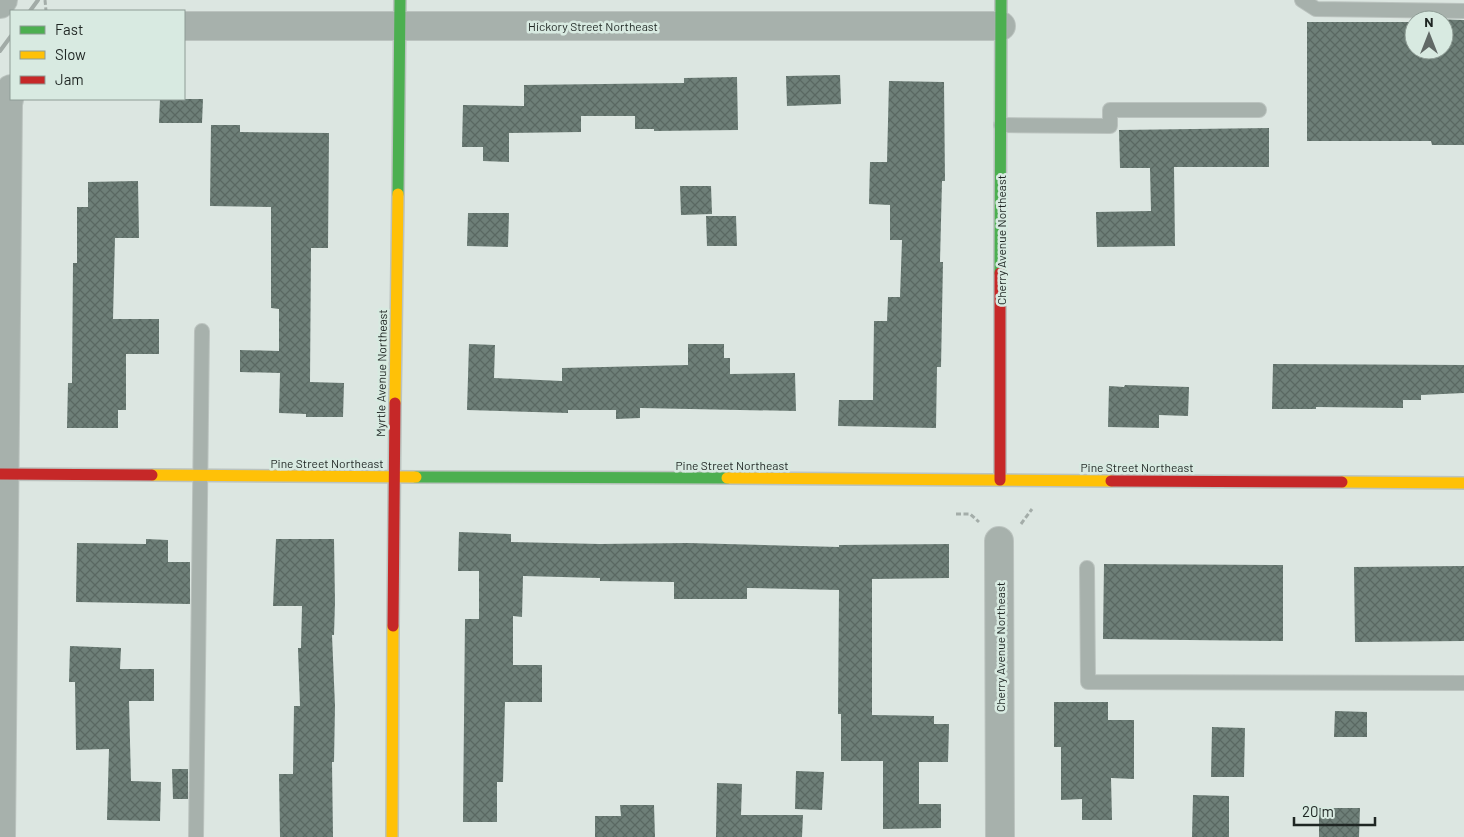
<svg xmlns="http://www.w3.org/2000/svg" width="1464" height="837" font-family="Barlow,sans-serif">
<defs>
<pattern id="building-cross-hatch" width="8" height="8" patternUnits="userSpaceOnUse" patternTransform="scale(1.25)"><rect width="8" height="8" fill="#6e7f78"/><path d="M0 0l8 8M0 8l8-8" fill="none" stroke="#5a6862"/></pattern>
</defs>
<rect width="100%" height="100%" fill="#dce6e1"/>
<!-- building -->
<g fill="url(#building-cross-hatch)">
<polygon points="1429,19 1464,20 1464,145 1432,145 1431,141 1307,141 1307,22 1414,22 1414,50 1444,50 1444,20"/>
<polygon points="840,75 841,104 787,106 786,76"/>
<polygon points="737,77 738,130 654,131 654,129 635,129 635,116 581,116 581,132 509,133 509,162 483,161 483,147 462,147 463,105 524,106 524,85 684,83 684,78"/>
<polygon points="889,81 944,82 945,181 942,181 940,262 943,262 941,367 937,367 936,428 838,426 839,400 873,400 874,321 887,321 888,297 900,297 902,240 890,240 890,205 869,204 870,162 887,162"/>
<polygon points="160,99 203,99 202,123 159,123"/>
<polygon points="211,125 240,125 240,132 329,133 328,248 311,248 310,382 344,383 343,417 306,417 306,414 279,413 280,373 240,372 240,350 279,351 279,309 271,308 271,207 210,206"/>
<polygon points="1269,128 1269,167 1174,167 1175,246 1097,247 1096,212 1151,211 1150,168 1120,168 1119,130"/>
<polygon points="138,181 139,238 115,238 113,319 159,319 159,354 126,354 126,410 118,410 118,428 67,428 68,383 72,383 73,263 77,263 77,207 88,207 88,182"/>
<polygon points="680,186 711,186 712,214 681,215"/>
<polygon points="468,213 509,213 508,247 467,246"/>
<polygon points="706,216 736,216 737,246 707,246"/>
<polygon points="469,344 495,345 494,378 562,381 562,368 688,365 688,344 724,344 724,358 730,358 730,374 795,373 796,411 640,408 640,418 616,419 616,410 568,410 568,413 467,410"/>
<polygon points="1273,364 1464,365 1464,393 1421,395 1421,400 1403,400 1403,408 1316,407 1316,409 1272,409"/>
<polygon points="1125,385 1189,387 1188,416 1159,415 1159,428 1108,427 1109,386 1124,387"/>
<polygon points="459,532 511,534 511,542 600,544 688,543 839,547 839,545 949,544 949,578 872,579 872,715 934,716 934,724 949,724 948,762 919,762 919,804 941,804 941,828 883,829 883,761 841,761 841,714 838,714 839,590 747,588 747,599 674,599 674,582 600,581 600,578 523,576 522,617 513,616 513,665 542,665 542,702 505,702 503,782 497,782 497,822 463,822 465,619 479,619 479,571 458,571"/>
<polygon points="146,539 168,540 168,562 190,562 190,604 76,602 77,543 146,544"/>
<polygon points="276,539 334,539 335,602 334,635 332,635 335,706 334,762 332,762 333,837 280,837 279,774 293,774 294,706 300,706 298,648 301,648 302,606 273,606"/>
<polygon points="1104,564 1283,565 1283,641 1103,639"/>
<polygon points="1464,566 1464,641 1355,642 1354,567"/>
<polygon points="70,646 121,648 120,669 154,669 154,701 129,701 131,781 161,782 160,821 107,820 109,749 76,750 75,682 69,682"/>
<polygon points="1054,702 1108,702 1108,720 1134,720 1134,779 1111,778 1112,820 1082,820 1082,799 1061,800 1061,747 1054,747"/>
<polygon points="1335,711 1367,712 1367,737 1334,737"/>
<polygon points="1212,727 1245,728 1244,777 1211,777"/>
<polygon points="172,769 188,769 188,799 173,799"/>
<polygon points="796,771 824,772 822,810 795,809"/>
<polygon points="717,783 742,784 741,815 803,815 802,837 716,837"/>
<polygon points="1193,795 1229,796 1229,837 1192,837"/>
<polygon points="620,805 654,805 655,837 595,837 595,816 621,816"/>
<polygon points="1319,808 1360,808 1359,837 1319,837"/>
</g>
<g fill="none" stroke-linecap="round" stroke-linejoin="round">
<!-- lane casing -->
<g stroke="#bbc3bf" stroke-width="16">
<g id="lane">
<polyline points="1302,0 1316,9 1464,11"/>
<polyline points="1001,125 1110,126 1110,110 1259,110"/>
<polyline points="1087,568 1088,682 1464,683"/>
<polyline points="196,837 202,331"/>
</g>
</g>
<!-- street casing -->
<g stroke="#bbc3bf" stroke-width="30">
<g id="street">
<polyline points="0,4 3,0"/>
<polyline points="184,26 1001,26"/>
<polyline points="999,541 1000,837"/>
<polyline points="1,837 8,104 11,89"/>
</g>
</g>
<!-- fast casing -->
<g stroke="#bbc3bf" stroke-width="14">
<g id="fast">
<polyline points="398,194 400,0"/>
<polyline points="1000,273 1001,0"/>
<polyline points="416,477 727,478"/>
</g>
</g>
<!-- slow casing -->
<g stroke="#bbc3bf" stroke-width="14">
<g id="slow">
<polyline points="395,403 398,194"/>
<polyline points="152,475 416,477"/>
<polyline points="727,478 1111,481"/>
<polyline points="1342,482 1464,483"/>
<polyline points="392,837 393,626"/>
</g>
</g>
<!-- jam casing -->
<g stroke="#bbc3bf" stroke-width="14">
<g id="jam">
<polyline points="0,474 152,475"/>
<polyline points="1000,480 1000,273"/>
<polyline points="1111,481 1342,482"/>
<polyline points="393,626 395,403"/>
</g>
</g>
<!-- path -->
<g stroke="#a4ada9" stroke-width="3" stroke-dasharray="5 2.5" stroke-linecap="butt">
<polyline points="45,0 46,11"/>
<polyline points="956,514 970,514 979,522"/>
<polyline points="1021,524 1032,509"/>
</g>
<!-- lane -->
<use href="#lane" stroke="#a7b1ac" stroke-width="14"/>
<!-- street -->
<use href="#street" stroke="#a7b1ac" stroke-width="28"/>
<!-- fast -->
<use href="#fast" stroke="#4caf50" stroke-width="11"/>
<!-- slow -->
<use href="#slow" stroke="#ffc107" stroke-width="11"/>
<!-- jam -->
<use href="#jam" stroke="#c62828" stroke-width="11"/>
<!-- rail -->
<g stroke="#a2aba7" stroke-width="4">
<polyline points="30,11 38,0"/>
<polyline points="0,51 11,36"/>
</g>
</g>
<g text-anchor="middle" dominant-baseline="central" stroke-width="5" stroke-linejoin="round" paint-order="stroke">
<!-- street labels -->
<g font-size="12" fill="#1f2623" stroke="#d8eae1">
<text x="593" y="26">Hickory Street Northeast</text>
<text transform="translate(1001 240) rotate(-90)">Cherry Avenue Northeast</text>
<text transform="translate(381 373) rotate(-89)">Myrtle Avenue Northeast</text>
<text x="327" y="463">Pine Street Northeast</text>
<text x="732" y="465">Pine Street Northeast</text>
<text x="1137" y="467">Pine Street Northeast</text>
<text transform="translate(1000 647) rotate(-90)">Cherry Avenue Northeast</text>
</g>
</g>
<!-- legend -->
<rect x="10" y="10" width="175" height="90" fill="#d8eae1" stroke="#8e9c95"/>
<rect x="20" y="26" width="25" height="8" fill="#4caf50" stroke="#8e9c95"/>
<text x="55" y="35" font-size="15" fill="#1f2623">Fast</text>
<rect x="20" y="51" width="25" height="8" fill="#ffc107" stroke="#8e9c95"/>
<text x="55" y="60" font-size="15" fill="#1f2623">Slow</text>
<rect x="20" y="76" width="25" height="8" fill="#c62828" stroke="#8e9c95"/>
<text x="55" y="85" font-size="15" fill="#1f2623">Jam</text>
<!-- north arrow -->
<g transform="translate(1429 35)"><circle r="24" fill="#d8eae1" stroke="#8e9c95"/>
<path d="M0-4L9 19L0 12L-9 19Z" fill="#616966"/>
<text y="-8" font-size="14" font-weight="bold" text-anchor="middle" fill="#1f2623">N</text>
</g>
<!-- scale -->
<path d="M1294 817v8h81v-8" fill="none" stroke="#1f2623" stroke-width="2.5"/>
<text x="1302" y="817" font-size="15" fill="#1f2623" stroke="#d8eae1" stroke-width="4" paint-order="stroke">20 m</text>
</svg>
